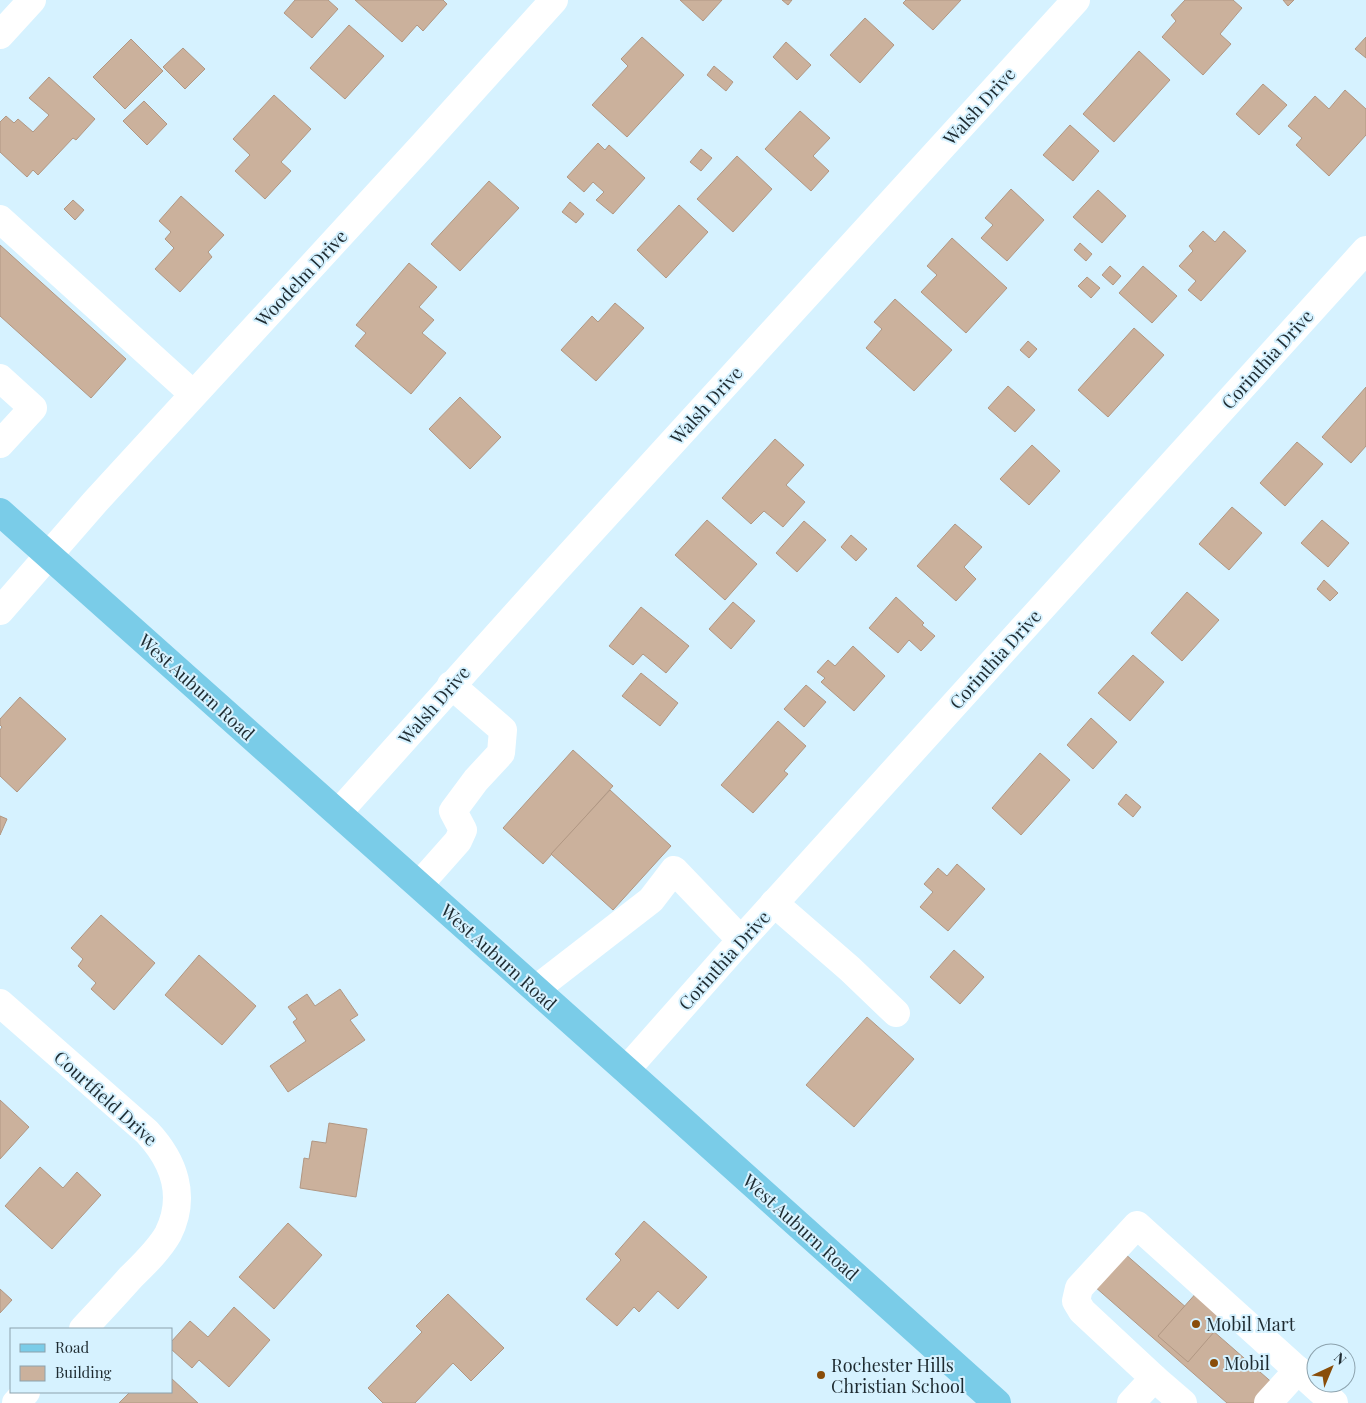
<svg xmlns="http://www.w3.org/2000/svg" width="1366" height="1403" font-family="'Playfair Display',serif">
<rect width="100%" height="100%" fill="#d6f2ff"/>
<!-- building -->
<g fill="#cbb19c" stroke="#b19783">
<polygon points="295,0 328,0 338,9 312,38 284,13"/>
<polygon points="355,0 443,0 447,4 423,31 417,25 402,42"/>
<polygon points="680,0 722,0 703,21"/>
<polygon points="782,0 792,0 788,5"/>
<polygon points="906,0 961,0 933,30 903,3"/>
<polygon points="1185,0 1233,0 1242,8 1220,34 1231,44 1203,75 1162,37 1176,21 1171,15"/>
<polygon points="1283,0 1294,0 1288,6"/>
<polygon points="865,18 894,45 860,83 830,55"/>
<polygon points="349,25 384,56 345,99 310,68"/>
<polygon points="642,37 684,75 627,137 592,105 628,66 621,59"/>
<polygon points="1366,37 1366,58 1355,49"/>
<polygon points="131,39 163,71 125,109 93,77"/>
<polygon points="786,42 811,65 797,80 773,57"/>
<polygon points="183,48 205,69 185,89 163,67"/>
<polygon points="1139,51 1170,80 1114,142 1083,114"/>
<polygon points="714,66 733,82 726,91 707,75"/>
<polygon points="49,77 95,119 76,140 73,138 38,175 33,170 27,177 0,152 0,122 6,116 14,123 18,119 33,132 49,115 29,98"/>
<polygon points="1263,84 1287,105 1259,135 1236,114"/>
<polygon points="1345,90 1366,109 1366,135 1329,176 1296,145 1302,138 1288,126 1315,96 1329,109"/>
<polygon points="274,95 311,129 281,162 291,171 265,199 235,171 250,155 233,139"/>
<polygon points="144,101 167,124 147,145 123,121"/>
<polygon points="800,111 830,138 813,156 829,171 811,191 765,149"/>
<polygon points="1070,125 1099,151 1073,181 1043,155"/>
<polygon points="598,143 605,150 609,145 645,178 613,214 596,200 604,192 593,182 584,192 567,177"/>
<polygon points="701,149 712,158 701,171 690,162"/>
<polygon points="737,156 772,189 733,232 697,199"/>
<polygon points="489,181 519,208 460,271 431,244"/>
<polygon points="1011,189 1044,220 1007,261 981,238 993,225 985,218"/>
<polygon points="1098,190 1126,216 1102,243 1073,217"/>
<polygon points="181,196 224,235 208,252 212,257 180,292 155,269 174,248 165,239 171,232 159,221"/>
<polygon points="73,200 84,210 75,220 64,209"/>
<polygon points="570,202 584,214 576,223 562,212"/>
<polygon points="679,205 708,232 666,278 637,250"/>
<polygon points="1203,231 1215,242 1224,231 1246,251 1201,301 1188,290 1196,281 1179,266 1193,251 1189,246"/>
<polygon points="952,238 1007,288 966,333 921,292 937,275 927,266"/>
<polygon points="1080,243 1092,254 1086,261 1074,250"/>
<polygon points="0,245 126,359 91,398 0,316"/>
<polygon points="409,263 437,287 419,307 434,320 422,333 446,353 411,394 355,346 366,333 356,325"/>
<polygon points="1110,266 1121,276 1113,285 1102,275"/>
<polygon points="1143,266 1177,296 1152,323 1119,293"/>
<polygon points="1087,277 1100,288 1091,298 1078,286"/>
<polygon points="895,299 952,350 914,391 866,348 882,329 874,322"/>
<polygon points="615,303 644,328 596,381 561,350 592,316 598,322"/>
<polygon points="1134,328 1164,355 1108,417 1078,390"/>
<polygon points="1028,341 1037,349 1029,358 1020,350"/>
<polygon points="1008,386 1035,410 1015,432 988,408"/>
<polygon points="1366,387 1366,446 1351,463 1322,437"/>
<polygon points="460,397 501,437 470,469 429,429"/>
<polygon points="775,439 804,465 786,485 805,502 783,527 764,511 751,524 722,498"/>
<polygon points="1297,442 1323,464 1285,506 1260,483"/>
<polygon points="1032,445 1060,471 1029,505 1000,479"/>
<polygon points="1232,507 1262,533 1229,570 1199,544"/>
<polygon points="707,520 757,564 725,600 675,555"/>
<polygon points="1322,520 1349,543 1328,567 1301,543"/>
<polygon points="804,521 826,540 797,572 776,553"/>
<polygon points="955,524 982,547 964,567 976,579 956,601 917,566"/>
<polygon points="851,535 867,549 856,561 841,547"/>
<polygon points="1324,580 1338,593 1330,601 1317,589"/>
<polygon points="1187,592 1219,620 1182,661 1151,633"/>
<polygon points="896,597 924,623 922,625 935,636 921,651 909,640 898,653 869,628"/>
<polygon points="733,602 755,621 731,649 709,629"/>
<polygon points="641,607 689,646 666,673 643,654 633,665 609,646"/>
<polygon points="853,646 885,676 854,711 821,682 825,678 817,672 828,660 835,666"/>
<polygon points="1133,655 1164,682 1130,721 1098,693"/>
<polygon points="641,673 678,703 660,726 622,696"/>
<polygon points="806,685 826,702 804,727 784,709"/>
<polygon points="20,697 66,739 17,792 0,776 0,730 2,727 0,725 0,719"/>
<polygon points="1091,718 1117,742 1093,769 1067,745"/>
<polygon points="778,721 806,746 784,771 788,774 753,813 721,785"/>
<polygon points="573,750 613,786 543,864 503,828"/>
<polygon points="1040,753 1070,780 1021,835 992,808"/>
<polygon points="610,790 671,846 613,910 551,854"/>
<polygon points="1126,794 1141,807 1133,817 1118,804"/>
<polygon points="0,816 7,819 0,835"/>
<polygon points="957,864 985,889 948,931 920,907 933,892 924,884 938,868 947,876"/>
<polygon points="101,915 155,963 114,1010 91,989 96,983 78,966 83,959 71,948"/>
<polygon points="954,950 984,977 960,1004 930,977"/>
<polygon points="199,955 256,1006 222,1045 165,995"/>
<polygon points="340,989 358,1015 350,1020 365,1040 288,1092 270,1066 306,1041 293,1022 297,1019 288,1007 307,994 315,1006"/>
<polygon points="867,1017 914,1059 854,1127 806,1085"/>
<polygon points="0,1100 29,1127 0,1159"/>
<polygon points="329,1123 367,1129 356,1197 300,1188 304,1158 309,1159 312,1141 326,1143"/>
<polygon points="40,1167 63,1188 77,1172 101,1195 52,1249 5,1206"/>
<polygon points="644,1221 707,1277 678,1309 658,1291 639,1312 634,1307 617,1326 586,1299 621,1260 615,1254"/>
<polygon points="288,1223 322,1255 274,1309 239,1277"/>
<polygon points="1124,1253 1276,1386 1262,1403 1227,1403 1094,1286"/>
<polygon points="0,1289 12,1300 0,1313"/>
<polygon points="1198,1291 1227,1317 1188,1362 1158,1336"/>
<polygon points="448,1294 504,1348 471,1381 453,1363 415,1403 383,1403 368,1388 422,1332 416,1326"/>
<polygon points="234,1307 270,1340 229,1387 199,1360 192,1368 171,1349 171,1342 190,1321 208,1337"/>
<polygon points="171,1378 198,1403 119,1403 130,1392 171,1392"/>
</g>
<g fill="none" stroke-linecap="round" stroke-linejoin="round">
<!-- minor -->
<g stroke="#fff" stroke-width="28">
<polyline points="0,35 32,0"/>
<polyline points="0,219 193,394"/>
<polyline points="0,378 33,408 0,444"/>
<polyline points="0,611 95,502 423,145 554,0"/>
<polyline points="338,813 554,572 1076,0"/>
<polyline points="419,885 458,841 463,830 453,811 476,780 501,753 503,730 451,685"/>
<polyline points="774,903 850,969 896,1013"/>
<polyline points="536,989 651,900 674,870 741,940"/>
<path d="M0,1003L147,1132C174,1161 187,1196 168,1234C159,1250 143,1265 130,1278C115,1295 99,1312 83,1329"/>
<polyline points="626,1070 741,940 1366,250"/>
<polyline points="1154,1378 1183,1403"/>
<polyline points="16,1403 26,1392"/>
<polyline points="1131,1403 1154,1378 1082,1311 1076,1301 1079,1288 1137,1225 1334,1403"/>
<polyline points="1268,1403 1298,1370"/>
</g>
<!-- major -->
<polyline stroke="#7acce8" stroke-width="28" points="0,512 626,1070 997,1403"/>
</g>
<!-- markers -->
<g fill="#894d09" stroke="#d6f2ff" stroke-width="2">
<circle cx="1196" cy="1324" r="5"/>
<circle cx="1214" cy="1363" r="5"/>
<circle cx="821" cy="1375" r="5"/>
</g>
<g text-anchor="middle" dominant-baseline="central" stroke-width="4" stroke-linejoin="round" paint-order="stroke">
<!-- street labels -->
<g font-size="18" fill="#1e2b31" stroke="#d6f2ff">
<text transform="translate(979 106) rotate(-48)">Walsh Drive</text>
<text transform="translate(301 278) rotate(-47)">Woodelm Drive</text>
<text transform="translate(1267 359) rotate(-48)">Corinthia Drive</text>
<text transform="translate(706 405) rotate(-48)">Walsh Drive</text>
<text transform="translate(995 659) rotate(-48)">Corinthia Drive</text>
<text transform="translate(197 687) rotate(42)">West Auburn Road</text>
<text transform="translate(434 705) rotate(-49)">Walsh Drive</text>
<text transform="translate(499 957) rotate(42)">West Auburn Road</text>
<text transform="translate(724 960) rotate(-48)">Corinthia Drive</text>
<text transform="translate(106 1098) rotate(42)">Courtfield Drive</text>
<text transform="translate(801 1227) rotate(42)">West Auburn Road</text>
</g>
<!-- poi labels -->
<g font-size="18" fill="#1e2b31" stroke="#d6f2ff" text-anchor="start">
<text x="1206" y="1324">Mobil Mart</text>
<text x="1224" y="1363">Mobil</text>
<text x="831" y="1365">Rochester Hills<tspan x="831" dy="21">Christian School</tspan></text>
</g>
</g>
<!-- legend -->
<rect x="10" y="1328" width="162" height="65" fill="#d6f2ff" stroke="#8ca2ad"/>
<rect x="20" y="1344" width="25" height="8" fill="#7acce8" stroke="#8ca2ad"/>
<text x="55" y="1353" font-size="15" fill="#1e2b31">Road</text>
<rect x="20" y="1366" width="25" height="15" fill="#cbb19c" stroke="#8ca2ad"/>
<text x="55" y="1378" font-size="15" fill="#1e2b31">Building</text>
<!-- north arrow -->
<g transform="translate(1331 1368) rotate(44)"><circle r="24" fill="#d6f2ff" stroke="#8ca2ad"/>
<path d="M0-4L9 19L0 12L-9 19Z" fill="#894d09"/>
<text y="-8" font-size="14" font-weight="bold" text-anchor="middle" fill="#1e2b31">N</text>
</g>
</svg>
